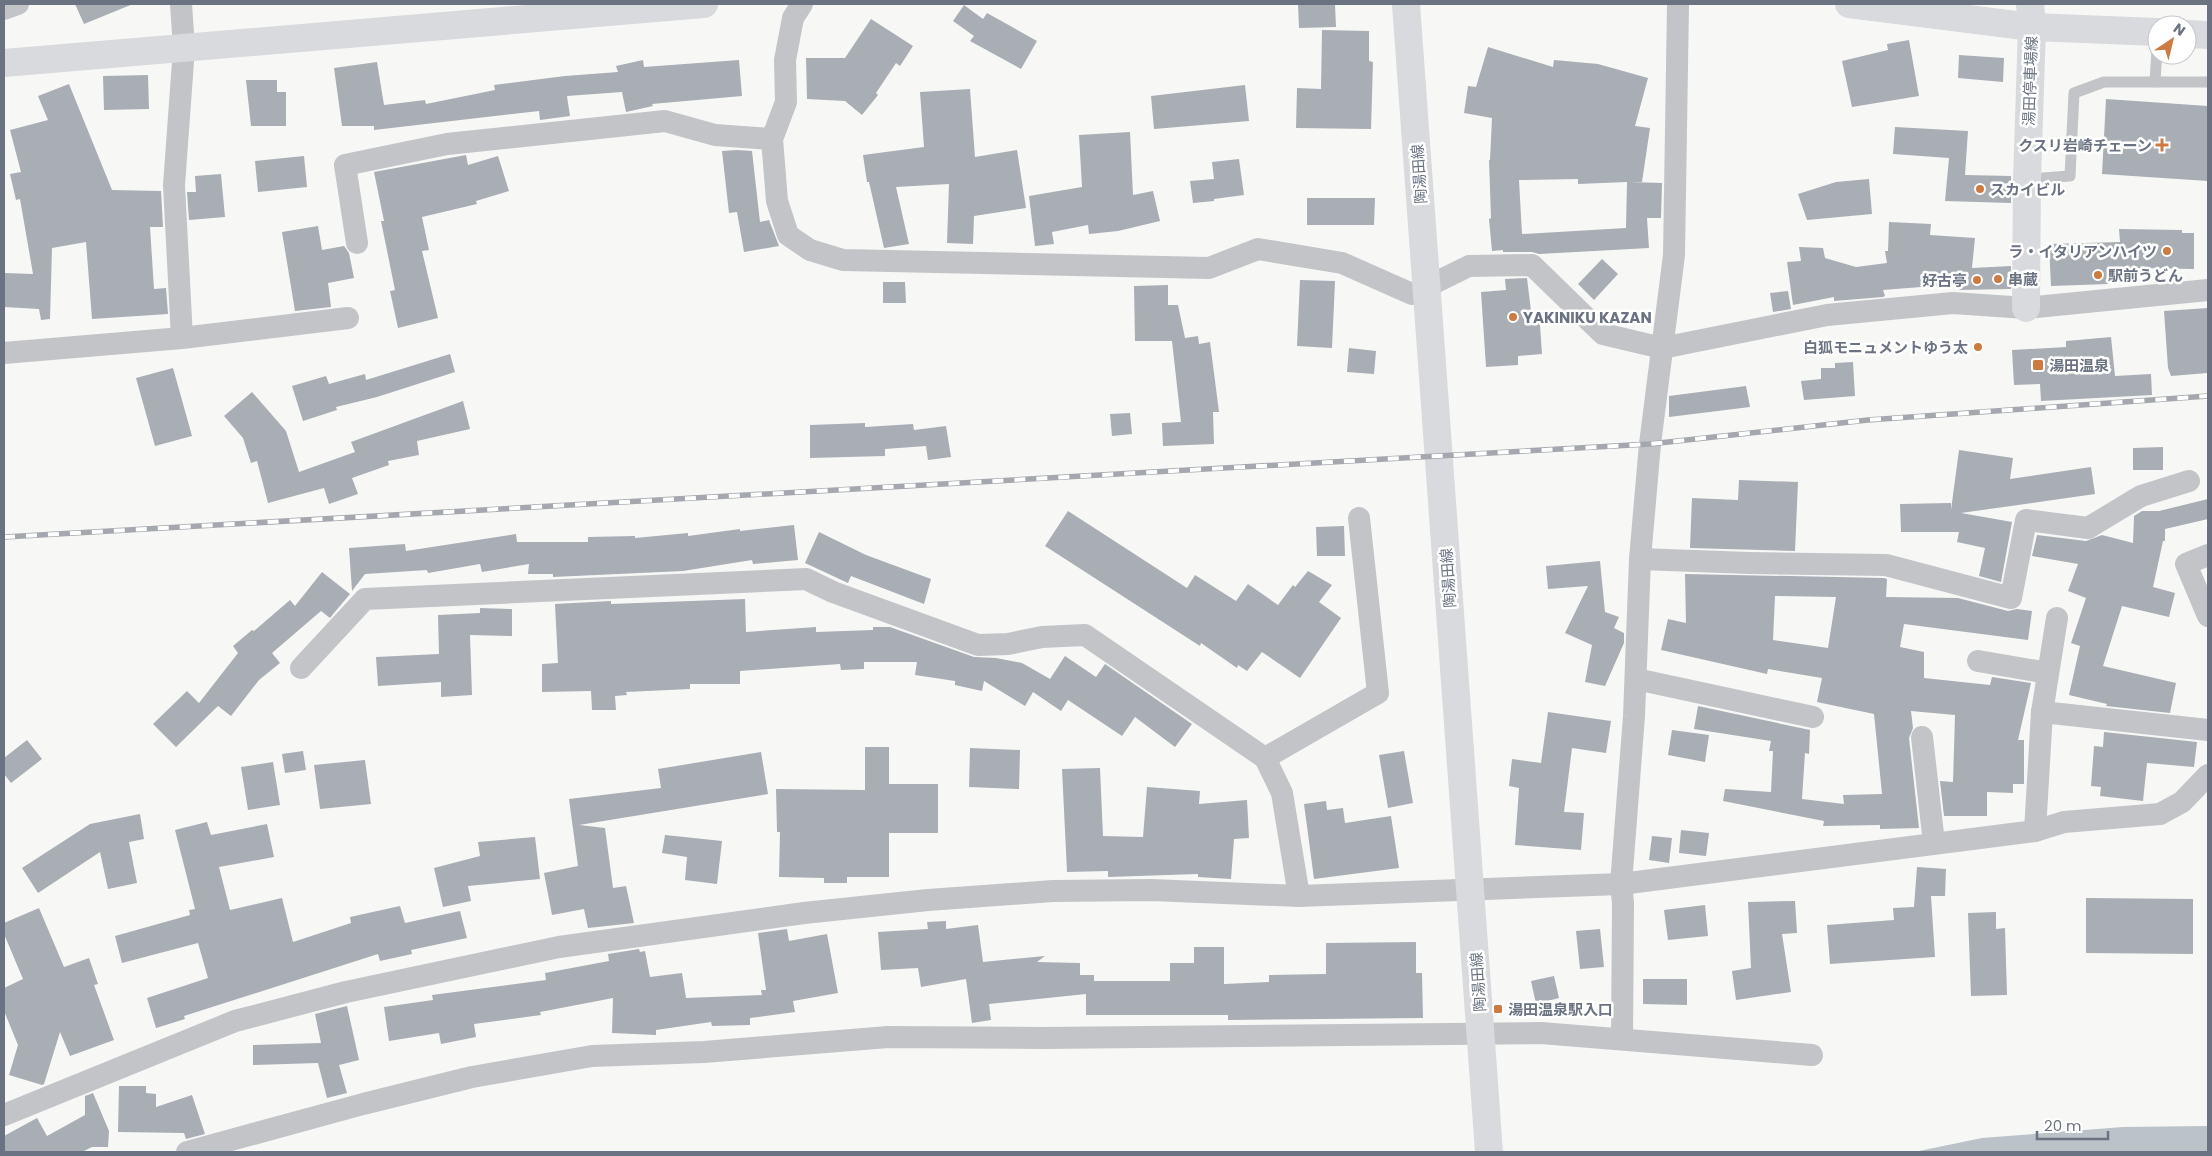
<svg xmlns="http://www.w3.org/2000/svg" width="2212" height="1156" font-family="Poppins,'Noto Sans JP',sans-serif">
<rect width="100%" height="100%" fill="#f7f8f5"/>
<!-- water -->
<polygon fill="#bbc2c8" points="2208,1126 2208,1152 1914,1152 1982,1138 2123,1127"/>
<!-- building -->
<g fill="#a9adb4" fill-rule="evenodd">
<polygon points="75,4 133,4 84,24"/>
<polygon points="1298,4 1335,4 1336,27 1299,28"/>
<polygon points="964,5 983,19 987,13 1037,41 1021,69 970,41 974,36 953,21"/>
<polygon points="871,19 913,46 900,66 896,63 876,93 878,95 862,115 845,101 807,99 806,58 845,58"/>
<polygon points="1322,30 1369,31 1369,61 1373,62 1371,129 1296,128 1297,88 1321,89"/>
<polygon points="1909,40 1919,96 1852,107 1842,61 1888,50 1887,44"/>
<path d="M1488,47L1553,67L1554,60L1598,64L1648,78L1635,126L1650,128L1642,182H1630L1662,183L1661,218H1647L1649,248L1539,254L1532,252H1503V250L1492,251L1489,219L1491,218L1489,160H1490L1492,118L1464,113L1468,86L1476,87ZM1578,179V184L1627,182L1626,228L1522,234L1519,180Z"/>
<polygon points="1959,55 2004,58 2003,82 1958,78"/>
<polygon points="643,60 644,67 739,60 742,96 652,104 653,106 626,112 622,92 567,96 570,116 540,120 539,111 374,130 374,126 342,126 334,68 377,62 384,105 425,100 426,104 495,90 494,85 565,76 618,72 616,66"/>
<polygon points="148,75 149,109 104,110 103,76"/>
<polygon points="246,80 277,80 277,92 286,92 286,126 251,126"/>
<polygon points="69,84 112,190 161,191 163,227 150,227 154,289 166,288 168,314 92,319 86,242 52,248 50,319 41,320 39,309 4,307 4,273 33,274 20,199 16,200 10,174 21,172 10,130 48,120 38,96"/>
<polygon points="1245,85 1249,121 1154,129 1151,96"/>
<polygon points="970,89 975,157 1017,150 1026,208 974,216 973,244 947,243 949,184 896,187 909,244 884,248 869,182 867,182 863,155 924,147 920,92"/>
<polygon points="2106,99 2208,106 2208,181 2102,174"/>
<polygon points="1895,127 1968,131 1965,175 2011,176 2011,203 1945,201 1949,158 1893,154"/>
<polygon points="1130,132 1133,195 1153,191 1160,221 1118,231 1089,234 1088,225 1052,232 1054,244 1035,246 1029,196 1082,187 1079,135"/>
<polygon points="737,150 752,151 760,222 769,220 779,246 744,252 737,212 729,213 722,151"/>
<polygon points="466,155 468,165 498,156 509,191 476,201 477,204 422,217 429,250 422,251 438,318 398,328 390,291 395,290 381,221 384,221 374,172"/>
<polygon points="304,156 307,187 258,192 255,161"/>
<polygon points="1239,159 1244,195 1214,199 1214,201 1193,203 1190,181 1214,179 1212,162"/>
<polygon points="221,174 225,217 189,220 187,192 196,192 195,176"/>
<polygon points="1869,179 1872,214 1807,220 1798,194 1836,182"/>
<polygon points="1307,198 1375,198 1374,225 1307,225"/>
<polygon points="1889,222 1931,224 1930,235 1975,238 1972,268 2011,266 2011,289 1959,290 1959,284 1883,290 1885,296 1883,297 1834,301 1834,297 1793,305 1787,262 1801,261 1799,247 1823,248 1825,258 1856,267 1887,263 1885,251 1888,251"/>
<polygon points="318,226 322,250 344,246 349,253 354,278 328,283 331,307 295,311 282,232"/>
<polygon points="2119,229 2182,230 2182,233 2194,233 2194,269 2132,268 2132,274 2107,275 2108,284 2051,286 2049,244 2120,242"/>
<polygon points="1602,259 1618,274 1594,300 1578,284"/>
<polygon points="1527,278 1531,311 1539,311 1542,354 1518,356 1518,365 1486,367 1481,292 1506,290 1505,279"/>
<polygon points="1300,280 1335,281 1332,348 1297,346"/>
<polygon points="883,282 905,282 906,303 883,303"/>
<polygon points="1168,285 1168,305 1178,305 1185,338 1198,336 1199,344 1210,342 1219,412 1213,412 1214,444 1163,446 1162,423 1181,422 1172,341 1135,341 1134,286"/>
<polygon points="1788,291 1791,309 1773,312 1770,293"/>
<polygon points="2208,308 2208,373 2171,376 2168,368 2164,311"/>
<polygon points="2111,337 2115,376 2151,374 2152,395 2041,401 2040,384 2014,385 2012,350 2066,347 2066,341"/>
<polygon points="1349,348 1376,351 1374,374 1347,372"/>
<polygon points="450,354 455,372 377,397 336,407 337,410 303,421 292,386 326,376 329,384 365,374 366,380"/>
<polygon points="1853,362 1855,396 1804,400 1801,381 1821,379 1821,368 1835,368 1835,363"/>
<polygon points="173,368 192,436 155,446 136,378"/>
<polygon points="1746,386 1750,407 1669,417 1669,396"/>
<polygon points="252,392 286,431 299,472 355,452 351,442 463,401 470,429 417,441 419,455 388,461 389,465 352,478 358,494 329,504 324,488 268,503 257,461 251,463 243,438 224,416"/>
<polygon points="1130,413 1132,434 1112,436 1110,414"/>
<polygon points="865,423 865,427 913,424 914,430 946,426 951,457 928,460 926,446 885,449 885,456 810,458 810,425"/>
<polygon points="2163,447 2163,470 2133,470 2133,448"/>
<polygon points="1959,450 2013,458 2010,479 2091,467 2095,494 1961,513 2012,522 2001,582 1979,576 1985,548 1957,542 1959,532 1901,532 1900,504 1951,503 1951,510"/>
<polygon points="1739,480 1798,482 1795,551 1690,548 1692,498 1738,500"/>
<polygon points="2208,499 2208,519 2165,529 2165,541 2163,541 2153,587 2175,593 2169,617 2122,606 2103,666 2176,683 2170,713 2106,706 2107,704 2069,695 2080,646 2071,643 2086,598 2068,591 2078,564 2032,556 2037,535 2086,541 2102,535 2133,543 2134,516 2142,511 2159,511"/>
<polygon points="1068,511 1187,588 1195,575 1236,601 1248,584 1278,605 1293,585 1295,587 1308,571 1332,585 1319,602 1341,618 1300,678 1262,652 1247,671 1238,665 1237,668 1201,643 1200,646 1045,546"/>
<polygon points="794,525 798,560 753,564 752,560 683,571 553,577 553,574 528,574 529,564 482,572 480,564 428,573 427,570 365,574 352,591 349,548 405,544 406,551 516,534 517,542 588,542 588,537 635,536 635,538 688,533 688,536 740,529 740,531"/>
<polygon points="1344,526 1345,556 1317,556 1316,527"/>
<polygon points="819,532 866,555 931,579 924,604 851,576 848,583 805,563"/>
<polygon points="1600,561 1605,612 1619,617 1614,628 1624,633 1624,643 1605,686 1585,682 1592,645 1565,633 1588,586 1548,589 1546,566"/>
<polygon points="322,572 350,594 334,613 330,618 321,611 272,653 280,663 259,680 231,716 218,706 176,747 153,724 187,691 199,703 238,653 233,646 252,630 254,631 290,600 295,606"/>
<path d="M1685,574L1884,578L1887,579L1886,597L1958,598L2008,611L2017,609L2032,611L2028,640L1904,624L1900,647L1924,652V678L1990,685L1992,677L2031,683L2018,740H2024V784H2013V793L1987,792V816H1944L1940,781L1953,782L1955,715L1911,711L1913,728L1909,738L1919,828L1880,829V825L1823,826L1824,821L1723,801L1725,789L1771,792L1773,751H1769L1771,741L1694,729L1698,706L1810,730L1809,754L1805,753L1802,799L1844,804L1843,795L1882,794L1874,714L1817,702L1822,678L1768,669L1767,674L1661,650L1668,619L1686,623ZM1775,596L1836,597L1828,648L1773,640Z"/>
<polygon points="745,599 746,632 816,627 816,632 873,630 873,627 890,627 974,657 996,658 1022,663 1050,679 1065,656 1096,677 1105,664 1192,724 1175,747 1135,717 1122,736 1068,700 1061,711 1033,692 1025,706 984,681 982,691 955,685 955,681 915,675 917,662 864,662 864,669 841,670 840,664 740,671 740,684 690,684 690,689 626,692 627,695 615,696 616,710 592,710 591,691 542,692 542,664 558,663 555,604 611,601 611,604"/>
<polygon points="480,608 512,609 512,636 470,635 472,695 441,697 441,682 378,686 376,657 439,654 438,615 480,613"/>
<polygon points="1548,712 1611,721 1606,753 1572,748 1564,812 1584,813 1581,850 1515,845 1519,788 1509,786 1512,759 1541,763"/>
<polygon points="1672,730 1709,735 1705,762 1668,755"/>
<polygon points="2104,732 2197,742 2194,767 2147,763 2143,801 2100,796 2101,787 2091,786 2094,746 2103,747"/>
<polygon points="27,740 42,759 11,783 4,774 4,758"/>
<polygon points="865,747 889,747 889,784 938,784 938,833 889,833 889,877 847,877 847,883 824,883 824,878 779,877 780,832 777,832 776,789 865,790"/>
<polygon points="970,748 1020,750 1019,789 969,787"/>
<polygon points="303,751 306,770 285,773 282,754"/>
<polygon points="1404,751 1413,803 1388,808 1379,755"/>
<polygon points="761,752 768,794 579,825 605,828 613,888 626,886 634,923 588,928 584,909 552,915 544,873 578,866 569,799 661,788 658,769"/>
<polygon points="365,760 371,804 320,809 314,765"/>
<polygon points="273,762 280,805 248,810 241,767"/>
<polygon points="1100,768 1103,836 1143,837 1147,787 1200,791 1199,804 1247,800 1249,838 1234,839 1231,879 1198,877 1198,874 1108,877 1108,871 1067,872 1062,769"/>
<polygon points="1326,801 1327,810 1343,808 1345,823 1391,816 1399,868 1314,879 1304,804"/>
<polygon points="140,814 144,839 129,842 137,883 108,889 100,852 38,893 22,868 90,824"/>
<polygon points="207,822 211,835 267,824 274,857 219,867 230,910 282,898 293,942 351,923 350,917 400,906 405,923 460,911 467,938 411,950 412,954 380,961 378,954 184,1016 185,1019 156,1028 147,998 208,978 198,943 122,963 115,936 190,915 189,910 195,909 175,830"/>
<polygon points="1681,830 1709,833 1706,856 1679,853"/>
<polygon points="665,835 722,841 717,884 685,880 687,857 662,853"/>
<polygon points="1652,836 1672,838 1669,863 1649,860"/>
<polygon points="535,837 540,879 468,886 471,901 443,907 434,868 480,856 478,842"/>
<polygon points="1917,867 1946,869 1945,896 1931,896 1935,957 1830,964 1827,925 1894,920 1893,908 1914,907"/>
<polygon points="2086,898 2193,899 2193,954 2086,953"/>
<polygon points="1795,901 1797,933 1782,934 1791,992 1736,1000 1732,971 1751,968 1748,902"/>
<polygon points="1705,905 1708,936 1668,940 1664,910"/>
<polygon points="39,908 64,967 89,958 98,984 94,985 114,1040 70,1056 60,1032 44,1084 42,1085 9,1075 18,1045 4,1011 4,988 23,979 4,934 4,923"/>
<polygon points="1996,912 1996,929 2005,928 2007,995 1971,996 1968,913"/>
<polygon points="946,921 946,929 978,925 983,962 1045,956 1037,962 1080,963 1080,975 1094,975 1094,981 1170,981 1170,963 1194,963 1194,947 1224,947 1224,984 1269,982 1269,975 1326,974 1326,943 1416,942 1416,973 1422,973 1423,1018 1228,1020 1228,1015 1086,1015 1086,994 989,1004 991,1020 972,1023 966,979 921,987 918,968 881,970 878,932 928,929 927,922"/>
<polygon points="787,929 789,941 827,934 838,993 793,1001 795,1012 750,1018 750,1025 712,1026 711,1022 656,1030 656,1035 612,1033 613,998 540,1012 541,1015 474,1024 476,1037 441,1044 439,1033 389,1041 384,1007 433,1000 432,995 546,980 545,973 609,961 608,954 639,949 640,952 645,951 650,977 682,973 686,998 762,995 761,990 766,990 758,933"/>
<polygon points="1600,929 1604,967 1580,969 1576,931"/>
<polygon points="1554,976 1559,998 1536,1004 1531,981"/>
<polygon points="1643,979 1687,979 1687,1005 1643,1004"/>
<polygon points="347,1006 359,1060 339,1065 347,1093 327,1098 318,1063 253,1065 253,1045 321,1043 315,1014"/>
<polygon points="119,1086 146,1086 146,1093 156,1094 156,1107 192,1095 205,1134 186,1139 184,1133 118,1132"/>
<polygon points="93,1093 109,1131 108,1147 92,1147 82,1152 4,1152 4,1136 37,1118 47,1136 85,1115 85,1096"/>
</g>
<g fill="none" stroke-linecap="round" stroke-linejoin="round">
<!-- lane -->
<g stroke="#c2c4c8" stroke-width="11">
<polyline points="2155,82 2157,49"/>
<polyline points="2027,179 2070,176 2074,93 2104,82 2208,82"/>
</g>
<!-- street -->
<g stroke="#c2c4c8" stroke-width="22">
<polyline points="181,4 184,48 174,185 182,338"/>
<polyline points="802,4 793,18 785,60 786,102 772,139 777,201 788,235 810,250 843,260 1209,268 1258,249 1342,263 1412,294 1469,266 1532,265 1603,334 1662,348 1827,315 1953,303 2026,308 2208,290"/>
<polyline points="4,9 18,4"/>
<polyline points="357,243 345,165 447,144 665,121 715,135 772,139"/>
<polyline points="4,353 182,338 348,318"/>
<polyline points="2208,555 2186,564 2208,616"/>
<polyline points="1640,559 1749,563 1886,565 2011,598 2026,520 2088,528 2141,496 2189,481"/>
<polyline points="1978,661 2048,673"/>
<polyline points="301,668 365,599 806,579 833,592 978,645 1008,644 1042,637 1085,635 1265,758 1282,793 1299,896"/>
<polyline points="1636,679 1813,717"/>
<polyline points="2042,712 2057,618"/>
<polyline points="1922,737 1934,843"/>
<polyline points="1265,758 1378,693 1359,518"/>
<polyline points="2035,831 2042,712 2208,730"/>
<polyline points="1622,1039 1623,903 1621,884 1634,716 1640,559 1650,444 1674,255 1678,4"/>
<polyline points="4,1115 235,1021 346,992 559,947 804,913 928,900 1053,891 1151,890 1299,896 1621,884 2035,831 2064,822 2160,814 2182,802 2208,775"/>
<polyline points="187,1152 363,1104 472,1077 592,1056 704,1052 888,1037 1041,1038 1541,1033 1812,1055"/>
</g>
<!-- secondary -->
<g stroke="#d8dade" stroke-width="28">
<polyline points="1406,4 1489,1152"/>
<polyline points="1849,4 2032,27 2157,32"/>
<polyline points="2187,34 2208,35"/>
<polyline points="4,63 704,4"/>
<polyline points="2026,308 2027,179 2032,27 2030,4"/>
</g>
<!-- rail casing -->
<g stroke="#a4a7ad" stroke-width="5.5">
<polyline id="rail" points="4,537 1650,444 1868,420 2208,396"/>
</g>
<!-- rail -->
<use href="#rail" stroke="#fff" stroke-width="4" stroke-dasharray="11" stroke-linecap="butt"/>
</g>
<!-- markers -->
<g fill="#cd7b40" stroke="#fff" stroke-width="2">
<path d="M2159.5 137.5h5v5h5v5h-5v5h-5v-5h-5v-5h5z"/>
<circle cx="1980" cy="189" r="5"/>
<circle cx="2167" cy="251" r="5"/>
<circle cx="2098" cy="275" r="5"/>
<circle cx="1998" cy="279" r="5"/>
<circle cx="1977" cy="280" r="5"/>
<circle cx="1513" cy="317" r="5"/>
<circle cx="1978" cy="347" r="5"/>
<rect x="2032" y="359" width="12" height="12" rx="2.5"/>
<rect x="1493" y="1004" width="10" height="10" rx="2.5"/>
</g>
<g text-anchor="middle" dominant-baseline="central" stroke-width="5" stroke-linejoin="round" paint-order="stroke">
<!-- street labels -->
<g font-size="15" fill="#6b7382" stroke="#fff">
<text transform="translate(2030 81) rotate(-88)">湯田停車場線</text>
<text transform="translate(1419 174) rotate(-94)">陶湯田線</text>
<text transform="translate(1448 578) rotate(-94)">陶湯田線</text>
<text transform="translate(1478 982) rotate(-94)">陶湯田線</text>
</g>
<!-- poi labels -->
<g font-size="15" font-weight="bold" fill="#6b7382" stroke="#fff" text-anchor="start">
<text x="2152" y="145" text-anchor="end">クスリ岩崎チェーン</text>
<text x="1990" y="189">スカイビル</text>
<text x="2157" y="251" text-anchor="end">ラ・イタリアンハイツ</text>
<text x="2108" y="275">駅前うどん</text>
<text x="2008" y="279">串蔵</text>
<text x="1967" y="280" text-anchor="end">好古亭</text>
<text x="1523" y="317">YAKINIKU KAZAN</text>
<text x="1968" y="347" text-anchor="end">白狐モニュメントゆう太</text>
<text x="2049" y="365">湯田温泉</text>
<text x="1508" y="1009">湯田温泉駅入口</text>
</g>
</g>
<!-- border -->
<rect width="2212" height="1156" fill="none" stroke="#6b7382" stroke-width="10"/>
<!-- north arrow -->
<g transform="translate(2172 40) rotate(35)"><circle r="24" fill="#ffffff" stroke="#c4c7cd"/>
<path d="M0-4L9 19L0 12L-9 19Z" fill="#cd7b40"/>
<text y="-8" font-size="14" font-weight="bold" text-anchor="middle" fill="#6b7382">N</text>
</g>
<!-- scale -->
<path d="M2037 1131v8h71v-8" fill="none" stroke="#6b7382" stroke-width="2.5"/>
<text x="2044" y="1131" font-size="15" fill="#6b7382" stroke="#ffffff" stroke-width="4" paint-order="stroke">20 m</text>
</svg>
